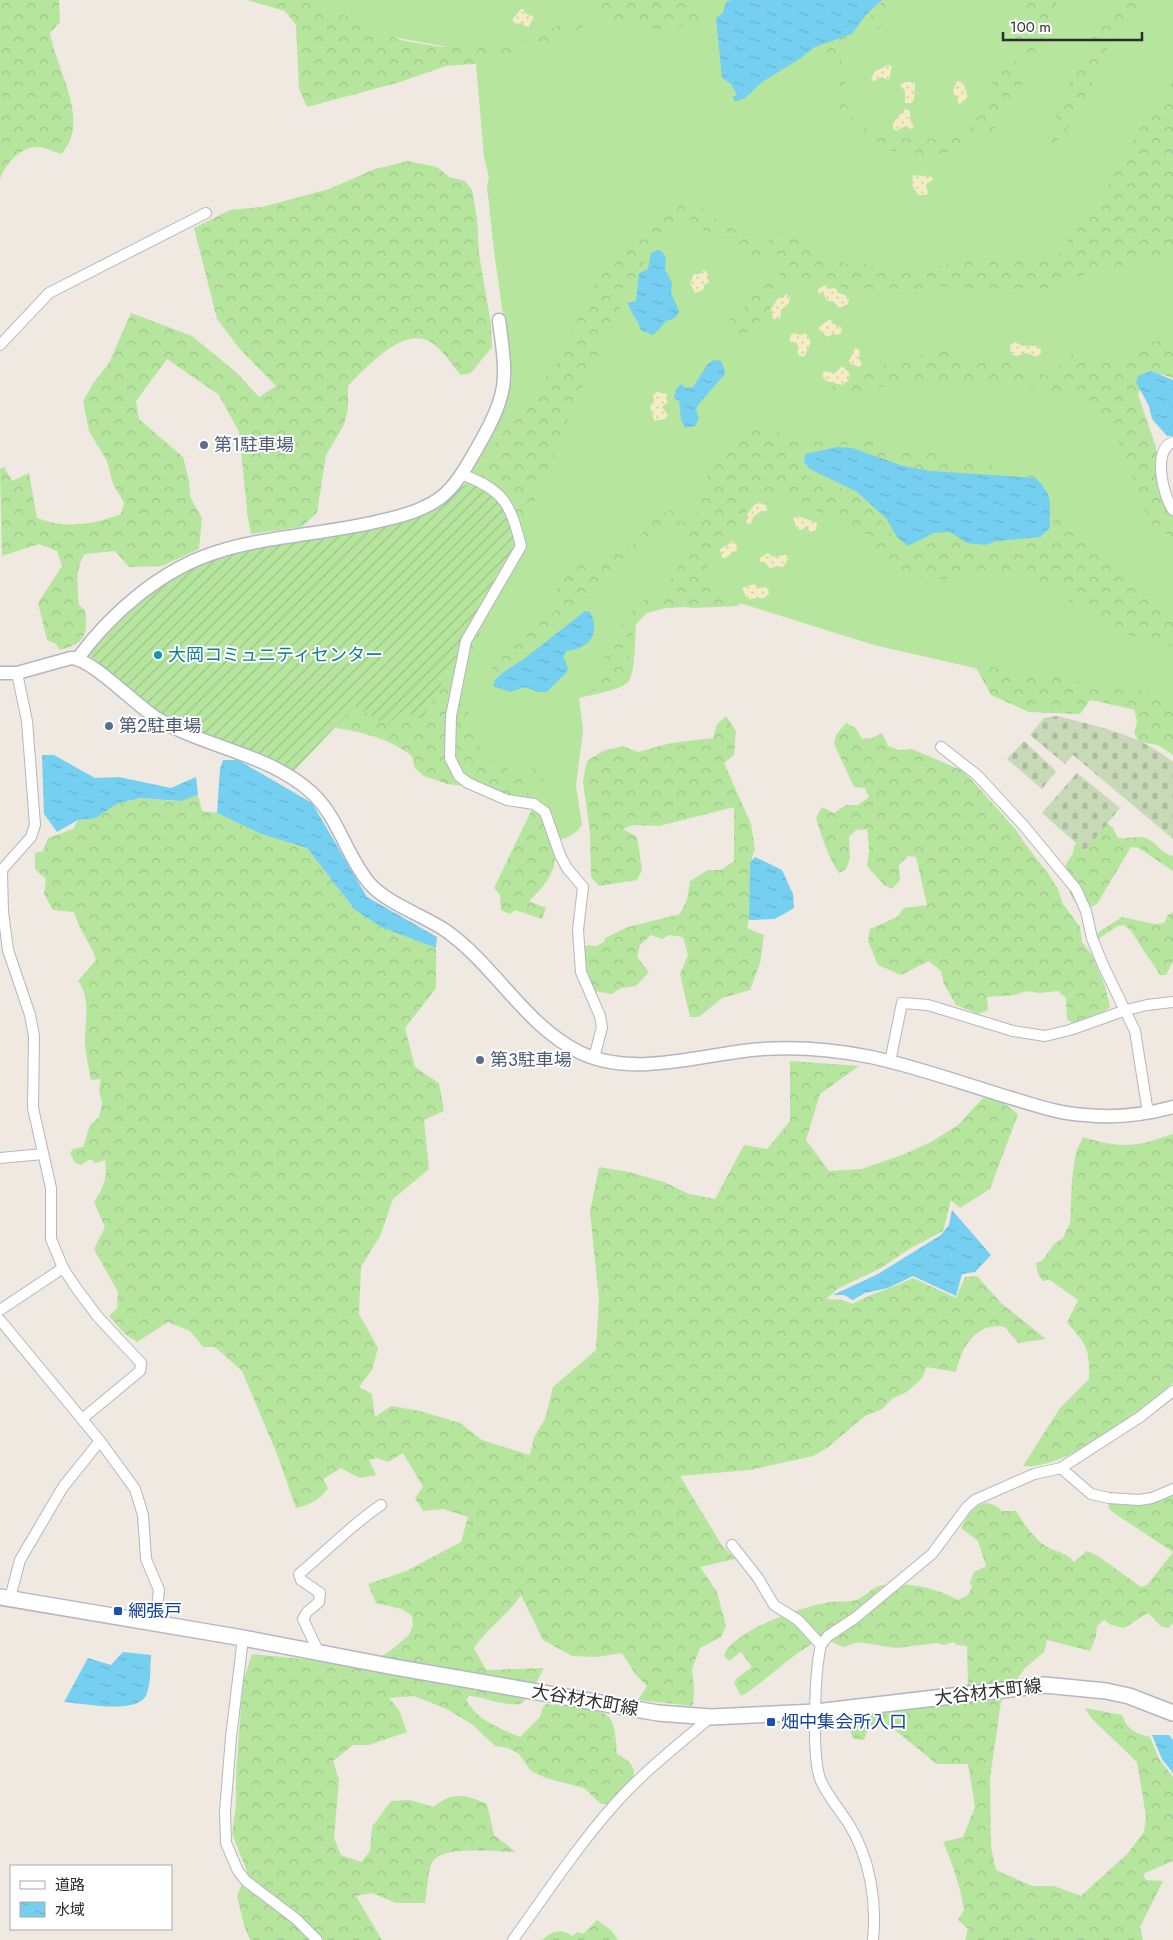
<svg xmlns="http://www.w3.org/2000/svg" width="1173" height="1940" font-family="Jost,'Noto Sans JP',sans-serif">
<defs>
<pattern id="forest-crowns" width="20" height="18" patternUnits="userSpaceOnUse" patternTransform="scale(1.25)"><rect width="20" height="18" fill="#b6e59e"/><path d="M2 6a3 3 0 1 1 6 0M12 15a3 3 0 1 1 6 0" fill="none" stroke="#9dc588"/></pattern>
<pattern id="sand-dots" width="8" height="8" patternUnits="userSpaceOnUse" patternTransform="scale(1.25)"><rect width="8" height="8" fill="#f3ecc5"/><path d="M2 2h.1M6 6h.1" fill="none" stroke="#d1cbaa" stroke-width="1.8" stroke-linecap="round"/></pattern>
<pattern id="cemetery-stones" width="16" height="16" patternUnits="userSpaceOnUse" patternTransform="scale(1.25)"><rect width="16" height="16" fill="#c8d9b8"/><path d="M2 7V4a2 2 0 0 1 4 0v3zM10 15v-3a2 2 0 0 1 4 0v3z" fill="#acbb9e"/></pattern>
<pattern id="garden-furrows" width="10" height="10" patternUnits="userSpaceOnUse" patternTransform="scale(1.25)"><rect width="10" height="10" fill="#b6e59e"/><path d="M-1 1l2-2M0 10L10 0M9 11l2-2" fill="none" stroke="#9dc588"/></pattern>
<pattern id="water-ripples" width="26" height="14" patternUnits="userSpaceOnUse" patternTransform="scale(1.25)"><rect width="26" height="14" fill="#75cff0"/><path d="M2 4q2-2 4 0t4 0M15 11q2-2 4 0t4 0" fill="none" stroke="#66b2ce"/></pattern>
</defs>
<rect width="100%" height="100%" fill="#efe9e1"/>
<!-- grass -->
<path fill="#b6e59e" d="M298,0H1173V360L1119,389L1173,516V718L1108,704L992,672L874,645L743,604L666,608L639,615L636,620C635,634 636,672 628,682C621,690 591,695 579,698L583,730L576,786L582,824C578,833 567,839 557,840L548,813L451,745L490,482L471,472L502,415L512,379L494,251L487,186L489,177L484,157L475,52L349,29Z"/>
<!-- forest -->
<g fill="url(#forest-crowns)">
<path d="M0,0H59L60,22L50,33C56,69 92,123 61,154C54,152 45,147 38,147C21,146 4,165 0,180Z"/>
<polygon points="247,0 311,0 400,40 441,47 533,40 546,31 558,26 569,25 584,16 587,19 587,23 577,32 559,36 543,45 492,58 488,63 446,66 400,82 307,107 299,89 296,25 285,11"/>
<polygon points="602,0 677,0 697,13 699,24 658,30 630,20 619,22 599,18"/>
<polygon points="884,0 900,0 882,25 870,35 865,22"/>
<path d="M1027,0H1058C1055,8 1051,15 1048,23C1042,40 1044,45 1029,58L1017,51L1009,43L1015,28L1025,16Z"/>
<path d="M1118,0H1140L1125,29L1111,42L1101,59L1086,100L1076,118L1053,146L1048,147L1046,141C1060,109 1071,75 1088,45C1097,29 1110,16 1118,0Z"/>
<path d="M843,32L851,37L843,40L841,59L846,80L844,89L839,85C837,69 829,60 817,49L820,40Z"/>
<path d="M1005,56L1021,64L1023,82L1010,107L990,134L975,137L949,152L935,156L924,157L906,150C881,159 836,123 836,96L842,98L853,118L864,127L880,134L909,139H954L969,128L983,111L997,68Z"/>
<path d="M1173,81V256L1155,263L1142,262L1136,268L1124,265L1114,270H1101L1079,276L1067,284L1038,291L941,286L911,291L847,289L810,277L798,278L782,290L762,319L749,328L746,336L735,338L727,336L724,324C739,314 750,305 757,288L780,278L778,262L743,256L728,240L709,235L689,219L668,239L648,250L638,278L634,277L575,403L467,665L463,703L474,724L471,733L488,759L505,766L511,775L523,778L532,769L548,766L552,769V776L525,789L526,792C530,794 538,796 540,798C541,800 544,824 545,829C546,837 552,843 554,851C559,870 542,889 529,901L546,908L542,919L515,910L510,914L501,910L500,895L494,888L532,809L464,786L447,784L424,776L415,768L412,756C389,739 365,732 336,728L460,490L559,360L596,282L644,228L660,218L664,208C695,190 695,206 719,221C733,230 750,237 765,244L779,231L848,265L866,264L891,268L932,266L1030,254L1053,256L1064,251L1071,228L1099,202L1137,134Z"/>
<path d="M408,161L437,167L449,177L465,181L472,190L477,219L479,254L491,324L492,347L471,373L461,375C451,364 442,348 429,341C402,327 365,368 348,386V408L344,425L326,455L317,513L301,527L251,534L248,519L239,432L219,395L167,359L136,401L139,419L183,457L189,480L190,497L202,518L199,549L162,566L129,567L115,551L85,554C75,568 77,588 79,605L85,610C88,635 85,644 60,650L56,644L47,640L38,603L62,566L57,551L39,544L2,556L0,469L4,467L12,481L29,473L37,518C67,529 91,525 121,514L124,503L113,484L107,461L89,431L83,401L94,382L109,363L131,313L192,336L237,373L259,397L276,386L239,348L217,319L194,228L230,210L262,207L329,189L375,169Z"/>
<polygon points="1161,340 1173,342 1173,378 1160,374 1143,381 1138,395 1156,447 1160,481 1173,513 1173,539 1151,523 1138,497 1130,466 1114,433 1095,409 1081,399 1026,385 961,379 901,383 839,395 824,391 855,373 939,350 977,361 1000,360 1028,367 1054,380 1061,378 1062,373 1058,367 1066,356 1074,352 1090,364 1101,366 1109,360 1128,357 1144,345"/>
<path d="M762,426L798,439L856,438L914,453L928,452L947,457L986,461L997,469L1029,471L1038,474L1041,479L1035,483L952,478L946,470L933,469L924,475L885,469C881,464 877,457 873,453C857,440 812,442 798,456C801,489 828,480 850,492C871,503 888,526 898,547L910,551C922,543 938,533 953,539C962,542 968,549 978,549C1001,548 1026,544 1048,537L1055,519L1066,515L1078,525L1107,556L1127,570L1136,582L1173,616V646L1156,643L1143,637H1132L1113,624L1097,621L1088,612L1069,601L1063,588L1045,589L1016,573L994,571L976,576L962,573L946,579H928L899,574L870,544V535L848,528L836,520L787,496L769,491L752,498L739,525L720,542L708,563L706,573L708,581L721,594L738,602V606L693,608L669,605L647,612L634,627L625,677L617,684L592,691L589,688L623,621L638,605L647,598L656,597L663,590L687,554C685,539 679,526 662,528L627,563L616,579L598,591L578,611L495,675C482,646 527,634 540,616H550L556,610L555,599L558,591L554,584L564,568L581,556L600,566L619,549L632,546L657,515L671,510L680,521L689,524L702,506L698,491C706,473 723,460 731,442H746L750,428Z"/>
<polygon points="974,664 1146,692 1173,702 1173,755 1158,745 1139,742 1134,733 1137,722 1134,708 1090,700 1080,714 1029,712 991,695"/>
<polygon points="726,716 736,731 734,755 724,763 751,824 755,850 752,857 756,888 747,928 764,935 760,963 750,990 722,998 699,1017 690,1017 680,974 688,955 683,937 669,935 662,939 651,935 640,945 637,957 649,972 636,986 621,988 612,994 594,991 583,964 583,948 588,945 596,946 604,942 605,938 628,927 680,914 687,900 690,881 708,870 721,870 734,861 734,807 659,826 633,825 623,829 637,837 642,869 637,880 599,886 591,877 590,833 583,781 587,761 603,751 623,746 638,752 671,743 713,738 717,724"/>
<path d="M846,723L856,728L862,739L872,738L882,733L888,746L899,750L912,749L961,770L971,779L1016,830L1026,845L1049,875L1058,889L1063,904L1080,927L1082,942L1092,955L1105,986L1110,1007L1097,1016L1074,1024L1067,1019L1066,998L1058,991L1039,993L1026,991L1015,995L987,997L988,1010L978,1014L956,1005L944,984L941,971L929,961L901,975L878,965L868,941L870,929L897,917L904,908L927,905L916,857L908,856L899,865L900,880L892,889L884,885L867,866L869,850L867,829L856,830L849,837L850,858L846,869L839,873C830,861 820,833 816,818L822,807L834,813L846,805H858L869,797L865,788L854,787L834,744L836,735Z"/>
<path d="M198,795L202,811L217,813L261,834L307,848L355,910L381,927L436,948V988L405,1028L415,1067L439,1083L444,1111L424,1120L429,1169L393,1199L380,1236L361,1267L359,1314L378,1348L372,1370L359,1387L372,1394L375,1417L391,1406L420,1411L460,1423L482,1440L530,1455L534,1437L545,1419L553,1387L596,1350L599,1299L590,1212L599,1167L629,1172L664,1182L689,1194L715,1199L744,1145L767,1149L790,1121V1061L859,1066L820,1094L806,1140L829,1171L862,1169L902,1155L931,1142L958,1125L983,1098L1001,1101L1018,1114L990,1189L960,1208L951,1200L943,1231L909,1249L881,1268L839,1288L826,1299L843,1300L852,1304C872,1293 893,1288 913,1278L956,1298L965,1277L977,1276L1001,1303L1046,1339L1018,1343L1005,1327C976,1321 961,1348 956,1372L927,1367L922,1378L907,1392L893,1398L882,1409L865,1416L827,1448L813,1456L750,1470L680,1476L721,1544L735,1559L700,1567L717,1592L726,1626L721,1637L700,1648L692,1669L694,1689L693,1706L638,1700L647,1686L636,1675L622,1653L596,1657L572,1656L543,1640L521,1595C508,1615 487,1628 474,1648L486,1670L544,1668C539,1676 530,1698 523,1702C512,1710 484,1696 469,1696L466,1700C478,1721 499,1728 520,1737L540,1717L543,1707L546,1704C561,1706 598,1707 608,1716C616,1724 616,1744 617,1754C650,1771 628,1785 611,1804H601L584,1788L546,1778L531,1771L519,1754L508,1748L495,1746L473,1725L447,1709L414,1696L389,1698L399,1710L407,1732L369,1745H353L333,1761L339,1780L334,1838L341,1855L361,1862L370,1851L372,1827L391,1801L410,1800L434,1807C452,1791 466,1795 487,1804L494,1835L516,1852C497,1852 445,1845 433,1861C428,1867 427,1894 425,1903H396L372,1893L356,1896L382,1940H250L244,1925L237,1896L247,1871L232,1834L236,1805V1773L243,1681L252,1654L364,1665L389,1652L409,1635L413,1625L412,1616L402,1609L376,1603L368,1584L406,1571L461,1542L468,1517L443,1509L423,1511L415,1498L423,1487L403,1453L388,1462L378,1458L369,1460L376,1475L359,1478L341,1468L323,1479L328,1488C320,1500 309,1505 296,1508L277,1454L242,1371L215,1347H203L190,1331L168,1322L137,1342L125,1334L109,1316L117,1308L118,1292L94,1249L105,1227L94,1202C103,1189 108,1176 105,1160L96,1163L90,1159L81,1165L75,1163L70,1153L73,1149L83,1147L90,1125L99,1117L102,1103L99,1090L101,1079L91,1080C89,1068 86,1057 85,1045C84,1024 92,999 78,981L96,960C90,941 80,933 74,912L53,910L44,894L46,879L35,869V853L43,851L48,838L73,829L78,820L96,818L116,804L140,798L176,801Z"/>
<path d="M1105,822L1113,828L1118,838C1129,839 1141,834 1150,840C1159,846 1162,853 1173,856V871L1139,848L1131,847L1097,904L1088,908L1077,904L1072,898L1065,880V866L1073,853L1074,846L1080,839Z"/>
<polygon points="1173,912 1173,961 1166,975 1160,975 1131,931 1124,925 1118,926 1098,939 1096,936 1099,932 1122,917 1154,924 1164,923 1168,915"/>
<path d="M1173,1134V1383C1139,1411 1068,1470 1023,1466L1060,1408L1089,1379C1090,1350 1087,1344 1067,1323L1078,1300L1050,1280L1043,1281L1038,1274L1036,1263L1043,1260L1054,1244L1063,1238L1070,1223L1072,1179L1076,1152L1083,1137C1122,1149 1135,1147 1173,1134Z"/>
<path d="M1173,1494V1623L1169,1628L1162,1627L1148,1613L1124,1628L1111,1625L1104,1620L1097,1626L1096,1637L1090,1651L1047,1640L1044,1652L1025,1668L1001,1702L990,1778L991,1847L996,1870L1032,1886H1054L1081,1896L1128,1853L1144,1832L1146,1816L1137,1762L1091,1718L1085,1708L1122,1715C1127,1730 1136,1733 1150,1737L1159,1759L1173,1777V1861L1143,1874L1146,1880L1163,1881L1140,1927L1143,1940H965L968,1929L958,1920L964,1910C960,1886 953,1865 943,1842L963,1837L975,1807L968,1764H937L882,1720L869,1727L864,1740L854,1739L840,1713L961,1703L968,1683L967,1646L957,1645L953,1642L944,1645L937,1643L896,1648L858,1642L843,1647L824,1638C793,1651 770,1679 741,1696L734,1683L737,1678L752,1667L741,1652L729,1661L724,1656C732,1630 805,1606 830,1602C839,1601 849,1602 857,1600C866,1596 874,1585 884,1585C908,1582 937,1588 958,1600L968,1595L972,1587L970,1582L974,1572L986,1566L978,1541L961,1528C970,1510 983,1493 1002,1511H1016C1024,1524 1034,1539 1047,1547C1057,1552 1067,1553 1074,1562L1087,1551L1098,1556L1141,1587L1147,1585L1173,1552L1117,1515L1109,1509L1108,1502Z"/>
<path d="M597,1920L612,1931L618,1940H542C553,1931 560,1928 572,1936L578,1932L583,1934Z"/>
</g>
<!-- sand -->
<g fill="url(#sand-dots)">
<polygon points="521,9 523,9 526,14 534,17 528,28 521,23 516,24 512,20"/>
<polygon points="888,65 892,66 889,80 881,77 875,81 871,80 874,72"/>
<polygon points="957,81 963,82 968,97 960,104 958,103 957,96 952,93"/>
<polygon points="903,82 915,82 914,100 912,103 905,103 905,91 900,85"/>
<polygon points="905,109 910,111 910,119 914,127 910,129 905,126 897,131 893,129 893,123"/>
<polygon points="913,175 932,177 933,180 926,184 928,193 926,195 918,195 912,184"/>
<polygon points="703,270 707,272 709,283 705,284 703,290 695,293 690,283 694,274 700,274"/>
<polygon points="826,285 829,289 835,288 838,293 845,295 849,299 848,304 839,308 834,302 826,300 824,294 818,293 818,289"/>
<polygon points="786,294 790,297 789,303 781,310 780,319 773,319 771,309 778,298 783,298"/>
<polygon points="830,319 835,325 841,327 842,332 838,335 833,334 827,337 818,328"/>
<polygon points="792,332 800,335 806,333 811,342 804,357 798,355 797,343 789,341"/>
<polygon points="1015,342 1022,346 1037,346 1041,350 1041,353 1037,357 1026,353 1017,356 1011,354 1010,345"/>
<polygon points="855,348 860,350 859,359 862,363 860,367 850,364 849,361"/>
<polygon points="842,366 850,374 848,381 842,385 826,381 822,376 823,371 835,373"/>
<polygon points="657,392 667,394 666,399 668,402 662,407 668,415 665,419 654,421 650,407 654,400 653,395"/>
<polygon points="761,503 767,506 767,511 761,511 753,517 751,524 746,523 748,513 755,504"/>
<polygon points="798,516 817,523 816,530 810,532 806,526 802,530 797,529 793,518"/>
<polygon points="732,540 739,548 726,558 722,558 720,549 728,545"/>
<polygon points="768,553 773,557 786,555 789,558 783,567 777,566 769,569 766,563 760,562 760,558"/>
<polygon points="754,584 759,588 768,587 769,594 764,598 747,599 742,588"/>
</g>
<!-- cemetery -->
<g fill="url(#cemetery-stones)">
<path d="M1057,716C1097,726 1141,735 1173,762V839L1073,755L1065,764L1030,735L1044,718Z"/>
<polygon points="1024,741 1056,771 1042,789 1007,759"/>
<polygon points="1077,773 1120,808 1085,851 1042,813"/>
</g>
<!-- garden -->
<path fill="url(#garden-furrows)" d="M470,483C506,497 508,511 517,547L422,719L401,712L387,725L355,706L292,773L164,715L147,704L89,655V652C117,620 146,590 184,571C218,554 256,548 294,542C330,537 366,530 402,523C416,518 430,514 442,505C452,497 457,487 470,483Z"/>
<!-- water -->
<g fill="url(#water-ripples)">
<polygon points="732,0 882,0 865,16 852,34 815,47 798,60 762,82 744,99 735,101 732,97 737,95 731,84 722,78 716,18 723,13 726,2"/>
<path d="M657,250L662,252L666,257L665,269L672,283L671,293L679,311C677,319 673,318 667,321C662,324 660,331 652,335L641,330C638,320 629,310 628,303L636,301L639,273L648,269L651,253Z"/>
<polygon points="713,360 721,361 725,370 724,375 698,405 696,410 699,418 695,426 685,428 681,419 679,401 674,398 676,389 681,384 686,388 693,387 707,365"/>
<polygon points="1151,371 1173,380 1173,436 1167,436 1152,419 1149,406 1136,382 1138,376"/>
<path d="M837,447L852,448L903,466L931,471L1036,478C1056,500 1048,502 1050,528L1040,537L997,541L985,545L967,543L950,532L934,533L908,546L897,537L886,518L857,492L810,469L804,462L805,454Z"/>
<path d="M585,611L590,612C601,633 590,648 567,651L563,656L568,668L567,672L547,692H537L526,687L510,692L493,686L495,680L505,671L524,659Z"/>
<polygon points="42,755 54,755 95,778 119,777 171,788 196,777 198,795 180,801 140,798 116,804 96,818 78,820 57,832 44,814"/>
<polygon points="223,760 238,760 312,803 367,897 437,937 436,948 381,927 355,910 307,848 261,834 217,813 220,769"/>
<polygon points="755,857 782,870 793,894 794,908 775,919 749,920 750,863"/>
<polygon points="952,1210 991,1255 975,1272 962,1274 956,1296 913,1276 888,1288 865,1293 853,1300 844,1295 833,1295 878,1274 941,1235 949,1225"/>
<path d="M123,1652L151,1655C150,1667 151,1682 147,1693C140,1716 83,1703 64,1702L88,1658L111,1665Z"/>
<polygon points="1152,1735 1169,1735 1173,1740 1173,1773 1162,1759"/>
</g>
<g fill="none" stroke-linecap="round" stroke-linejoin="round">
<!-- minor casing -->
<g stroke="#b4b7c1" stroke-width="12">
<g id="minor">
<polyline points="0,345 49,293 206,213"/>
<path d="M1173,442C1152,450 1163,496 1173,510"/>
<path d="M461,474C504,490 510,503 521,546L466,641L451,716L450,758L459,776L468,783L507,800L534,804L545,812L560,855L567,868L583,887L578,930L581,972L600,1016L602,1027L594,1058"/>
<polyline points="941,747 977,775 1024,826 1076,889 1086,911 1092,938 1103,965 1135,1031 1148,1113"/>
<polyline points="2,871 3,912 8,950 30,1015 34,1036 33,1108 51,1188 51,1239 63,1268 77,1289 98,1317 141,1363 140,1371 82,1419"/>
<polyline points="0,872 31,837 35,825 27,721 17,673"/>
<polyline points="890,1062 902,1003 928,1005 1013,1031 1045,1036 1070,1030 1126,1010 1147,1005 1173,1002"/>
<polyline points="0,1158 43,1154"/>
<polyline points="0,1310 63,1268"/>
<polyline points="0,1320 100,1441 135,1489 143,1515 146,1559 159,1590 155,1624"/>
<polyline points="1061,1468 1091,1494 1109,1498 1139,1500 1152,1498 1173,1489"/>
<polyline points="732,1545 758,1578 774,1605 798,1620 821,1645"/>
<polyline points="10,1598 20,1560 63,1487 100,1441"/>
<polyline points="243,1638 231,1737 225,1812 226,1843 238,1871 246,1881 296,1919 317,1940"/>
<path d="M319,1653L303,1619L307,1612L319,1602L320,1593L301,1580L299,1574C327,1551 351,1525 381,1505"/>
<path d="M513,1940C546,1894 577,1847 614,1805C643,1772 678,1745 711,1717"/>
<path d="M873,1940C877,1902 870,1859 850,1826C841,1811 828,1797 821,1781C811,1759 815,1669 821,1645L828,1636L855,1618L932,1554L967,1507L975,1500L1034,1474L1061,1468L1140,1417L1173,1391"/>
</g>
</g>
<!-- tertiary casing -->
<g stroke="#b4b7c1" stroke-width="15">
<g id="tertiary">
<path d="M78,658C112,612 162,569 217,552C271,535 329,534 384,520C403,516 424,510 440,498C455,487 467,466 476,450C488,429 504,401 504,376C505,358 501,338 499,320"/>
<path d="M0,673H17L71,658C93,659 136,706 158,719C206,748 270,754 312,793C339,818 346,856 370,884C387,903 422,915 445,930C495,965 525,1026 581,1053C632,1077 697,1056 751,1050C790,1046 832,1049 871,1057C918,1067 964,1084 1011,1098C1035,1105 1060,1114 1085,1115C1114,1118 1144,1115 1173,1107"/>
</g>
</g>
<!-- secondary casing -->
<g stroke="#b4b7c1" stroke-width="18">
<polyline id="secondary" points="0,1597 243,1638 394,1667 658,1713 711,1717 816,1712 1045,1685 1106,1691 1129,1696 1173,1713"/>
</g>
<!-- minor -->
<use href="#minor" stroke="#fff" stroke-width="10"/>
<!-- tertiary -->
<use href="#tertiary" stroke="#fff" stroke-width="12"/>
<!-- secondary -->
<use href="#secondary" stroke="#fff" stroke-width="15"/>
</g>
<!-- markers -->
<g fill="#5c6f8a" stroke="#fff" stroke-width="2">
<circle cx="204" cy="445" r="5"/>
<circle cx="109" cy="726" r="5"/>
<circle cx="480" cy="1060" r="5"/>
</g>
<circle fill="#0f9aa8" stroke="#fff" stroke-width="2" cx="158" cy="655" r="5"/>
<g fill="#1a4fb4" stroke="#fff" stroke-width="2">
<rect x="113" y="1606" width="10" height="10" rx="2.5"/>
<rect x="766" y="1717" width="10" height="10" rx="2.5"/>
</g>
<g text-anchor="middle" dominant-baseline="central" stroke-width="4" stroke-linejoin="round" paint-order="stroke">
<!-- service labels -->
<g font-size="18" fill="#4e5e75" stroke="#fff" text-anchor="start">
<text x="214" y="445">第1駐車場</text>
<text x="119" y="726">第2駐車場</text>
<text x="490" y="1060">第3駐車場</text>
</g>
<!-- culture labels -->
<g font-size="18" fill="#0d838f" stroke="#fff" text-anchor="start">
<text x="168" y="655">大岡コミュニティセンター</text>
</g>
<!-- transit labels -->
<g font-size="18" fill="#164399" stroke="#fff" text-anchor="start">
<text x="128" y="1611">網張戸</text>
<text x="781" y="1722">畑中集会所入口</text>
</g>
<!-- street labels -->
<g font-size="18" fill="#2e2e2e" stroke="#fff">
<text transform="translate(988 1692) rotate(-7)">大谷材木町線</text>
<text transform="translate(585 1700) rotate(10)">大谷材木町線</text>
</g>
</g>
<!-- legend -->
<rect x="10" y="1865" width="162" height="65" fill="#ffffff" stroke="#ababab"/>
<rect x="20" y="1881" width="25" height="8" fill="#ffffff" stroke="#ababab"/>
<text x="55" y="1890" font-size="15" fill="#2e2e2e">道路</text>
<rect x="20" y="1902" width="25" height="15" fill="url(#water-ripples)" stroke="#ababab"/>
<text x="55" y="1915" font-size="15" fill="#2e2e2e">水域</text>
<!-- scale -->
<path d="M1003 32v8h139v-8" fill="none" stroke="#2e2e2e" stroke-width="2.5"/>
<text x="1010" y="32" font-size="15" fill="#2e2e2e" stroke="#ffffff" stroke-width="4" paint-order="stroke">100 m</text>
</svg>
